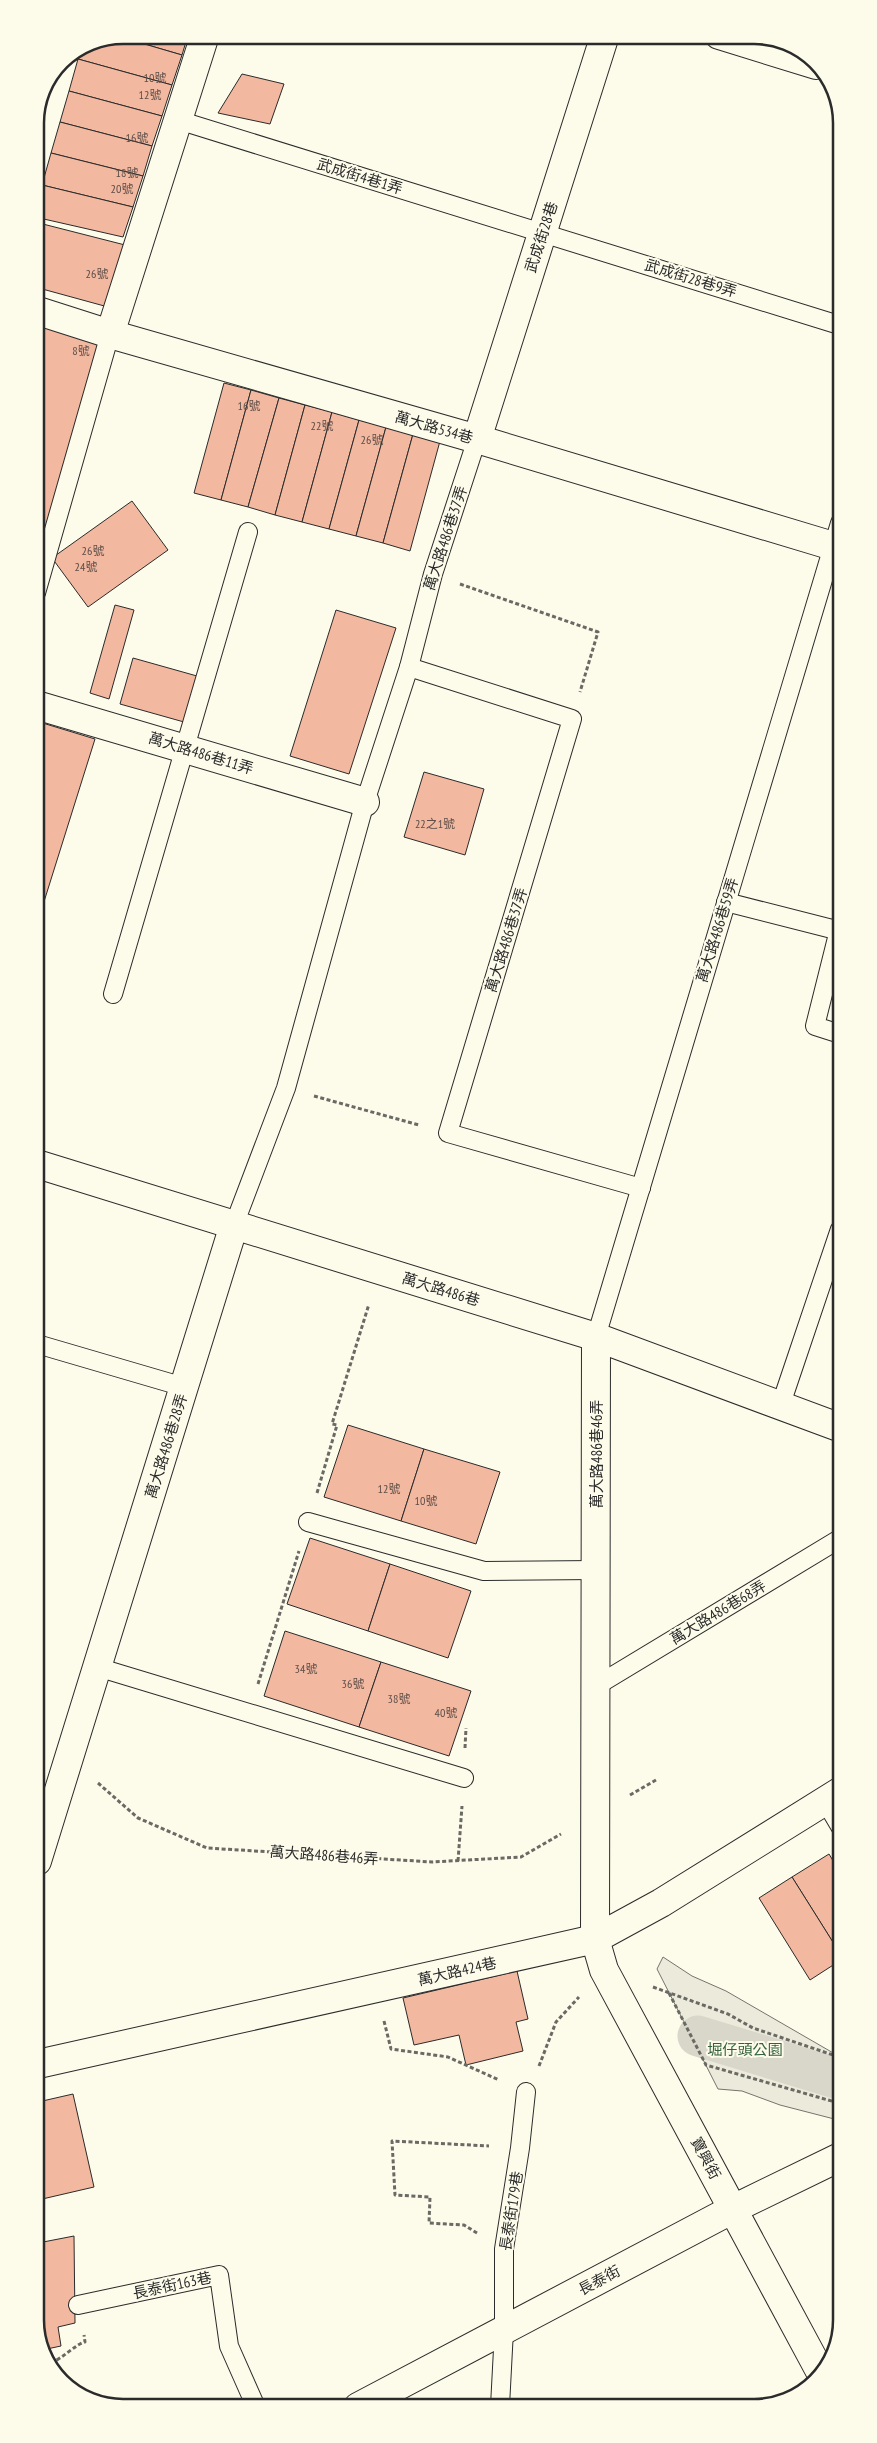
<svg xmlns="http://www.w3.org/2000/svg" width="877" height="2443" font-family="'PT Sans Narrow','Noto Sans TC',sans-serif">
<rect width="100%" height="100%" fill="#fdfbea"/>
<!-- green -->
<polygon fill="#ecebdb" stroke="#74746e" points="663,1957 692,1976 726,1991 835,2054 842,2049 842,2121 780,2105 742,2091 718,2089 657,1969"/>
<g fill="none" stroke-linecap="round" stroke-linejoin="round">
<!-- canal -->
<polyline stroke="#d8d7c9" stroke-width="41" points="698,2036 842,2080"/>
</g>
<!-- building -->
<g fill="#f2b8a0" stroke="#2b2b2b">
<polygon points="123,35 188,35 182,55 117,36"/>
<polygon points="117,36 182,55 172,85 78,59 82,46 89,42"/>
<polygon points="78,59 172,85 162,116 69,91"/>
<polygon points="242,74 284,84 270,124 218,113"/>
<polygon points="69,91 162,116 152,146 60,122"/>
<polygon points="60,122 152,146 143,176 51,153"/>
<polygon points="51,153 143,176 133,207 42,185"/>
<polygon points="42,185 133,207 123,237 35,217 35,206"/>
<polygon points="35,222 129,246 108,307 35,287"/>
<polygon points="35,321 110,334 50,547 36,556"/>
<polygon points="224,383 251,390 221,500 194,493"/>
<polygon points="251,390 279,398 248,507 221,500"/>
<polygon points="279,398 305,405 275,515 248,507"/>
<polygon points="305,405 332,412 302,522 275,515"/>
<polygon points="332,412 359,420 329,529 302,522"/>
<polygon points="359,420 386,427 356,536 329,529"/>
<polygon points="386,427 413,434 383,543 356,536"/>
<polygon points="413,434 440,441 410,551 383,543"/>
<polygon points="132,501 168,550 88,607 52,558"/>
<polygon points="115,605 134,610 109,699 90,693"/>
<polygon points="336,610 396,628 349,774 290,756"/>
<polygon points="133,658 197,676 184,722 120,704"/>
<polygon points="36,721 95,739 42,908 36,906"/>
<polygon points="424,772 484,789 465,855 404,837"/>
<polygon points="348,1425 424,1449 401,1521 324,1497"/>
<polygon points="424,1449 500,1472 476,1544 401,1521"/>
<polygon points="310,1538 390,1564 368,1631 287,1604"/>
<polygon points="390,1564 471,1591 448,1658 368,1631"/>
<polygon points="285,1631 381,1662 359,1727 264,1696"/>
<polygon points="381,1662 471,1691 449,1756 359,1727"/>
<polygon points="829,1854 841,1874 841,1955 792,1877"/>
<polygon points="792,1877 841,1955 841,1960 810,1980 759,1898"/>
<polygon points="517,1971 528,2019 516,2022 523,2051 466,2065 459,2035 414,2045 403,1998"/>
<polygon points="73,2094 94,2187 38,2200 38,2102"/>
<polygon points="74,2236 75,2323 58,2327 61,2346 42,2350 38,2343 38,2243"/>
</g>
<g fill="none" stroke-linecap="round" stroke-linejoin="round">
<!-- service casing -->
<g stroke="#2b2b2b" stroke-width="20">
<g id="service">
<polyline points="178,120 839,325"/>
<polyline points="36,593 110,334"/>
<polyline points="409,667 572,719 448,1133 641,1188"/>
<polyline points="726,902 840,931"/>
<polyline points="839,930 815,1026 840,1034"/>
<polyline points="113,994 248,532"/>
<polyline points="234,1225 286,1088 365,802 409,667 433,574 477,439"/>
<polyline points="596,1337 840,523"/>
<polyline points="37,1344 184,1387"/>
<polyline points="780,1407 840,1229"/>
<polyline points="308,1522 484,1571 596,1570"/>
<polyline points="97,1667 464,1778"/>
<polyline points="596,1686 841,1538"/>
<polyline points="825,1801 841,1828"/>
<polyline points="78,2305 219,2275 229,2346 256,2407"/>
<polyline points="500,2406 504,2330 504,2249 520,2148 526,2092"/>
</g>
</g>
<!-- minor casing -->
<g stroke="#2b2b2b" stroke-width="30">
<g id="minor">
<polyline points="719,35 816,65"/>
<polyline points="35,310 110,334 477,439 833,546"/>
<polyline points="110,334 205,35"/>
<polyline points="477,439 605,35"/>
<polyline points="36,705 365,802"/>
<polyline points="37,1164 596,1337 841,1428"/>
<polyline points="37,1861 234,1225"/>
<polyline points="595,1939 596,1337"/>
<polyline points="38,2064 595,1939 661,1903 841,1791"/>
<polyline points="358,2407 733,2209 842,2156"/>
</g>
</g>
<!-- tertiary casing -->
<g stroke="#2b2b2b" stroke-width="30">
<polyline id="tertiary" points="595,1939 604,1970 822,2375"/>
</g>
<!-- path -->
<g stroke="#6a6964" stroke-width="3" stroke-dasharray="4 2.5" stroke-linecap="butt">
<polyline points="460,584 598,632 580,692"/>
<polyline points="314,1096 419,1125"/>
<polyline points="317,1493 337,1425 332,1424 369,1304"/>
<polyline points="258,1684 299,1551"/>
<polyline points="465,1748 466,1728"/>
<polyline points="98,1783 138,1818 207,1848 432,1862 521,1857 561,1834"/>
<polyline points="630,1795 656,1780"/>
<polyline points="458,1861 462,1806"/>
<polyline points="653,1987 728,2014 753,2028 842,2058"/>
<polyline points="669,1993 706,2065 842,2104"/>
<polyline points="384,2021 391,2049 448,2057 499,2080"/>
<polyline points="539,2066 556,2022 579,1997"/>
<polyline points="477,2233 464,2225 429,2223 430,2197 395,2195 392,2141 489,2146"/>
<path d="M51,2363C63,2358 76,2344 85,2342L84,2335"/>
</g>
<!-- service -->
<use href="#service" stroke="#fdfbea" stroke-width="18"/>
<!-- minor -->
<use href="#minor" stroke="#fdfbea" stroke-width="28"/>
<!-- tertiary -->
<use href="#tertiary" stroke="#fdfbea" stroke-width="28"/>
</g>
<g text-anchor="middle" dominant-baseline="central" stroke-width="4" stroke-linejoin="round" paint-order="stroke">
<!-- number labels -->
<g font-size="12" fill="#5d4e48">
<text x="155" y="77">10號</text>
<text x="150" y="94">12號</text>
<text x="137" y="137">16號</text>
<text x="127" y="172">18號</text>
<text x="122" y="188">20號</text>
<text x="97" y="273">26號</text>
<text x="81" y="350">8號</text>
<text x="249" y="405">16號</text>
<text x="322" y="425">22號</text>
<text x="372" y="439">26號</text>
<text x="93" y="550">26號</text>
<text x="86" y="566">24號</text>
<text x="435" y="823">22之1號</text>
<text x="389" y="1488">12號</text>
<text x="426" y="1500">10號</text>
<text x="306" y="1668">34號</text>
<text x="353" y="1683">36號</text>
<text x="399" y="1698">38號</text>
<text x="446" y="1712">40號</text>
</g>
<!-- street labels -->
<g font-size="15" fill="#2b2b2b" stroke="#fdfbea">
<text transform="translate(360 176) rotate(17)">武成街4巷1弄</text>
<text transform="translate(541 237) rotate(-72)">武成街28巷</text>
<text transform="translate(691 278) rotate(17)">武成街28巷9弄</text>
<text transform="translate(434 427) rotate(16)">萬大路534巷</text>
<text transform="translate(445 538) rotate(-72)">萬大路486巷37弄</text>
<text transform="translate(201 753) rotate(17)">萬大路486巷11弄</text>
<text transform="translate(717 930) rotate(-73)">萬大路486巷59弄</text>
<text transform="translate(506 940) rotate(-73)">萬大路486巷37弄</text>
<text transform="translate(441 1289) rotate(17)">萬大路486巷</text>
<text transform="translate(166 1446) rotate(-73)">萬大路486巷28弄</text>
<text transform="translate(596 1454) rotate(-90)">萬大路486巷46弄</text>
<text transform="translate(718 1612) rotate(-31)">萬大路486巷68弄</text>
<text transform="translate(324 1855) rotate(4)">萬大路486巷46弄</text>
<text transform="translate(457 1971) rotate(-13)">萬大路424巷</text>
<text transform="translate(706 2158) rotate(62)">寶興街</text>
<text transform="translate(511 2211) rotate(-81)">長泰街179巷</text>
<text transform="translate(599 2280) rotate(-28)">長泰街</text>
<text transform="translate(172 2285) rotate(-12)">長泰街163巷</text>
</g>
<!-- park labels -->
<g font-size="15" fill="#34623c" stroke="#fdfbea">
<text x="745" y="2049">堀仔頭公園</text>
</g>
</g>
<!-- crop -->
<path d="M0 0H877V2443H0ZM123 44H754A79 79 0 0 1 833 123V2320A79 79 0 0 1 754 2399H123A79 79 0 0 1 44 2320V123A79 79 0 0 1 123 44Z" fill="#fdfbea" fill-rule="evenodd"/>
<path fill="none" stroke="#2b2b2b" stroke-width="2.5" d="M123 44H754A79 79 0 0 1 833 123V2320A79 79 0 0 1 754 2399H123A79 79 0 0 1 44 2320V123A79 79 0 0 1 123 44Z"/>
</svg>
